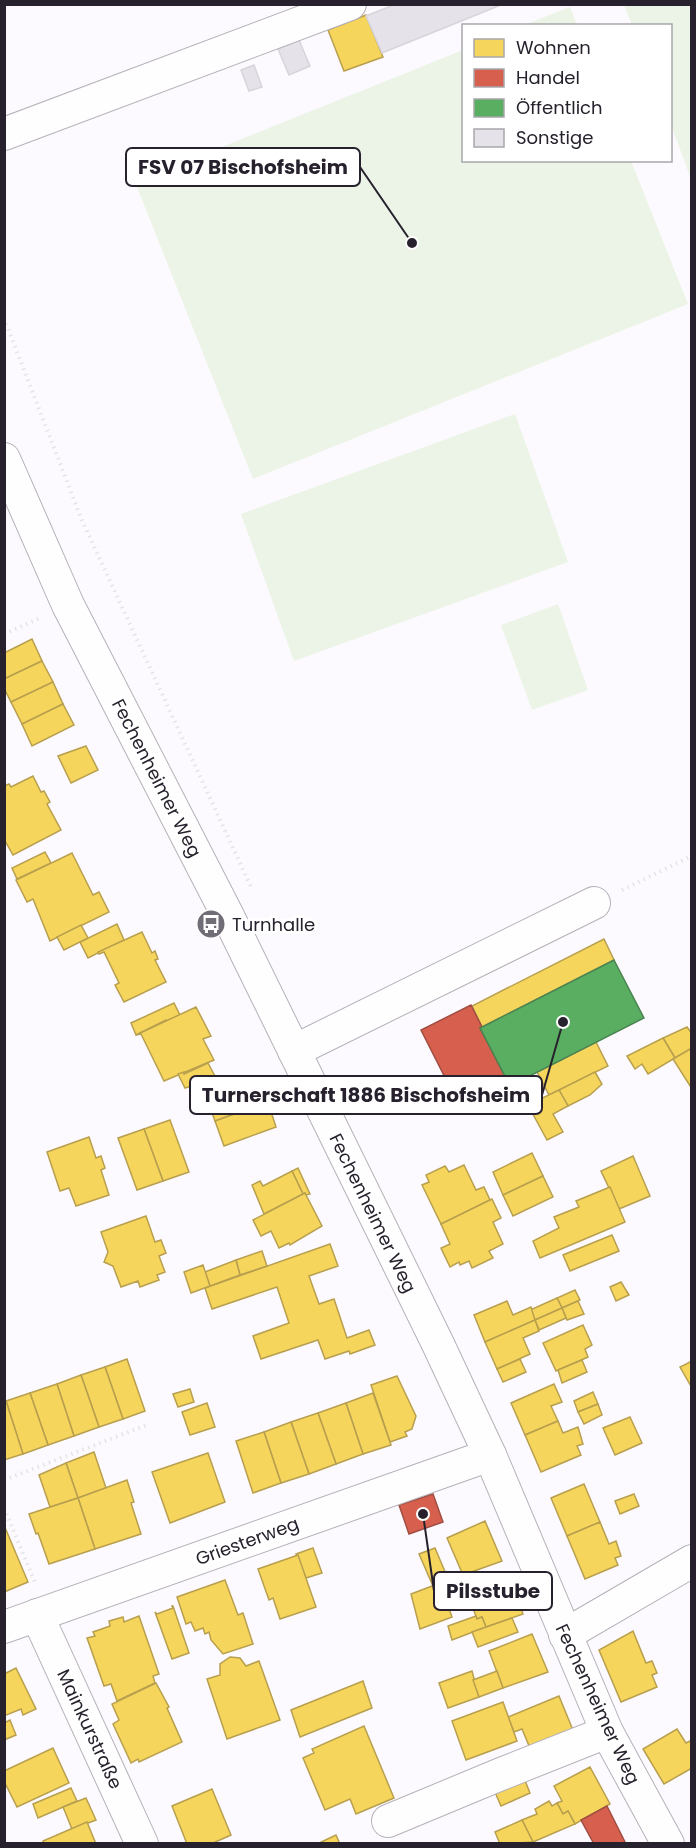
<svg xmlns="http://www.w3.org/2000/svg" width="696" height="1848" font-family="Poppins,sans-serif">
<rect width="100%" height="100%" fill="#fcfafe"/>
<!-- green -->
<g fill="#ebf4e6">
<polygon points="624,5 691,5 691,179 671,125 670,26 632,25"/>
<polygon points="570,7 577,25 524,25"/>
<polygon points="463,50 464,160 631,161 688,304 253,479 135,182"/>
<polygon points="515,414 568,562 294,661 241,514"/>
<polygon points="558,604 588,690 532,710 501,625"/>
</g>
<!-- homes -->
<g fill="#f6d55c" stroke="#b89f4e" stroke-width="1.5">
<polygon points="366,15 383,57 344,71 328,30"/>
<polygon points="32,639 42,661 4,679 4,653"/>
<polygon points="42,661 53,682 11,702 4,688 4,679"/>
<polygon points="53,682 63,704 22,724 11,702"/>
<polygon points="63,704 74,725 32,746 22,724"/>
<polygon points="86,746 98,770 71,783 58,756"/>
<polygon points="33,776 41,792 44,791 50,802 47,804 61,830 13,855 4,839 4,786 9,784 11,787"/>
<polygon points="45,852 51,863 17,879 12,868"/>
<polygon points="72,853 93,895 99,892 109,912 50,941 33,899 27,902 16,880"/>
<polygon points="117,924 124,940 88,958 80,942"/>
<polygon points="81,925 88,938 64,950 57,937"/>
<polygon points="142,932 152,953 155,951 158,959 155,960 166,982 124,1002 115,985 119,983 104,952 99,954 98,952"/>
<polygon points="604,939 614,960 482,1027 472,1006"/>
<polygon points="174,1003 180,1015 167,1022 166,1020 136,1035 131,1023"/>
<polygon points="196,1007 211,1036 203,1039 214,1060 164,1081 141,1034 136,1035"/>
<polygon points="687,1027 692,1034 692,1048 675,1058 663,1038"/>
<polygon points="663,1038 675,1058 648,1074 642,1064 635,1069 627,1056"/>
<polygon points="596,1042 608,1066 549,1095 537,1072"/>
<polygon points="692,1048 692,1089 673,1059"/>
<polygon points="208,1063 216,1078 185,1088 178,1074 184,1072 184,1074"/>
<polygon points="595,1072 602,1084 590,1095 568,1106 559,1090"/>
<polygon points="259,1077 268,1102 215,1121 206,1096"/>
<polygon points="559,1090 568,1106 553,1114 563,1132 547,1140 528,1105"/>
<polygon points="268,1102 276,1127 224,1146 215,1121"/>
<polygon points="170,1120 189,1172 163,1181 144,1129"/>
<polygon points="144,1129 163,1181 137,1190 118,1138"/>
<polygon points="89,1137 96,1158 101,1156 105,1168 101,1170 109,1195 76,1206 69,1188 60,1191 47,1152"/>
<polygon points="532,1153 543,1176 503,1195 493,1172"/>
<polygon points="633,1156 650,1196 619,1209 601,1171"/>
<polygon points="464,1165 476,1190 484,1187 490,1200 441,1224 422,1185 429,1182 426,1175 445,1166 449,1172"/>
<polygon points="298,1168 310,1194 306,1195 305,1193 303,1194 292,1171"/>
<polygon points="292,1171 303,1194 264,1214 252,1185 260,1181 263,1186"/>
<polygon points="543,1176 553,1197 513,1216 503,1195"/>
<polygon points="610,1187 625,1222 540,1258 533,1241 559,1228 554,1217 579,1207 576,1201"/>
<polygon points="305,1193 322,1226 290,1245 289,1243 279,1248 271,1231 261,1236 253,1220"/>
<polygon points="492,1199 501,1218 493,1222 503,1244 489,1251 493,1258 472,1268 469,1261 460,1265 459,1262 450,1267 441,1248 450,1244 441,1224"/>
<polygon points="146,1216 155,1242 161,1240 166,1253 159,1256 165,1272 157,1275 159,1280 140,1287 138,1281 121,1287 113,1266 104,1262 108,1252 101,1232"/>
<polygon points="612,1235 619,1251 570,1271 563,1255"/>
<polygon points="330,1244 338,1266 309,1276 319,1304 334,1299 347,1338 369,1330 375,1345 350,1354 349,1351 325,1359 318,1340 261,1359 253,1336 289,1323 277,1287 212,1309 205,1288"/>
<polygon points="262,1251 267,1266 240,1275 236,1260"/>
<polygon points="236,1260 240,1275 210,1286 205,1272"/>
<polygon points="203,1265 210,1286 191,1293 184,1272"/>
<polygon points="621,1282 629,1295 616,1301 610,1287"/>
<polygon points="575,1290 580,1300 562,1308 557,1298"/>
<polygon points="557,1298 562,1308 535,1320 530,1310"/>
<polygon points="507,1301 513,1315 531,1307 535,1320 485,1342 474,1315"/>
<polygon points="578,1301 584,1314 567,1320 562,1308"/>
<polygon points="562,1308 566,1318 539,1330 535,1320"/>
<polygon points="535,1320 539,1331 523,1338 530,1354 497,1369 485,1342"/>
<polygon points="583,1325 592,1345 585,1349 588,1357 556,1371 543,1343"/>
<polygon points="127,1359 145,1411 123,1419 105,1367"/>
<polygon points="520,1359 526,1372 503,1382 497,1369"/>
<polygon points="582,1360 587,1372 562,1383 558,1370"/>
<polygon points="692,1361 692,1388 680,1367"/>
<polygon points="105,1367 123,1419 99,1427 81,1375"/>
<polygon points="81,1375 99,1427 74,1436 57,1384"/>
<polygon points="397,1376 416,1416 412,1429 405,1432 407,1436 390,1442 371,1385"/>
<polygon points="57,1384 74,1436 48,1445 30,1393"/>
<polygon points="554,1384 562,1402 551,1406 558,1421 525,1435 511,1403"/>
<polygon points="190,1389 194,1402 178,1407 173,1394"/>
<polygon points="593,1392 598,1404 578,1412 574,1401"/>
<polygon points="30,1393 48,1445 23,1454 6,1401"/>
<polygon points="373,1393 391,1445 363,1454 346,1403"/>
<polygon points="6,1401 23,1454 4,1460 4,1402"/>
<polygon points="207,1403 215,1427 190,1435 182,1412"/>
<polygon points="346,1403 363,1454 336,1464 318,1413"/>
<polygon points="598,1404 602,1415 584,1424 578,1412"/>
<polygon points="318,1413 336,1464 309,1474 291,1422"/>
<polygon points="630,1417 642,1443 615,1455 603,1428"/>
<polygon points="558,1421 563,1433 578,1427 583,1444 577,1446 581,1455 541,1472 525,1435"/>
<polygon points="291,1422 309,1474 281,1483 264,1432"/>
<polygon points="264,1432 281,1483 253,1493 236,1441"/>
<polygon points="94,1452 106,1488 78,1498 66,1463"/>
<polygon points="208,1453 225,1502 170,1523 152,1472"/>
<polygon points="66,1463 78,1498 50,1507 39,1475"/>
<polygon points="127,1480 134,1502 131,1503 141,1534 95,1549 78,1498"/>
<polygon points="584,1484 600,1522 567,1536 551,1498"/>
<polygon points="634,1494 639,1506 620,1514 615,1501"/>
<polygon points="78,1498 95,1549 49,1564 38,1533 36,1534 29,1514"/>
<polygon points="485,1521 502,1561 463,1575 447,1538"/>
<polygon points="600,1522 609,1544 616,1541 621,1556 615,1558 618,1565 585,1579 567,1536"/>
<polygon points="4,1525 28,1582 4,1592"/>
<polygon points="313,1548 322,1573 306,1578 296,1554"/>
<polygon points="435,1548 449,1581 433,1586 419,1554"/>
<polygon points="298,1555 316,1607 280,1619 273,1598 269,1600 258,1569"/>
<polygon points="509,1577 523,1614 486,1627 482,1617 477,1619 471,1603 475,1601 471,1592"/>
<polygon points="225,1580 238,1615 243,1613 253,1644 223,1654 211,1640 209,1632 205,1634 203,1628 195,1631 191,1622 186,1624 177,1597"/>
<polygon points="440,1583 452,1617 420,1629 411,1594"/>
<polygon points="172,1606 173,1606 189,1653 172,1659 155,1612 157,1614 173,1608"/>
<polygon points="139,1616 159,1674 153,1676 155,1683 117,1701 111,1684 104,1686 87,1638 95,1636 93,1632 110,1626 109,1621 123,1617 124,1622"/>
<polygon points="476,1616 477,1619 482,1617 486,1627 452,1640 448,1626"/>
<polygon points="512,1618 518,1632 478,1647 472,1632"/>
<polygon points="633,1631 646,1663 652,1661 657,1673 652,1675 657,1687 621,1702 599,1650"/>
<polygon points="532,1634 548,1672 503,1688 489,1651"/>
<polygon points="230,1657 240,1658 246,1666 259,1661 280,1720 227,1739 207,1679 220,1675 220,1664"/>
<polygon points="16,1668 36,1709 23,1715 21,1709 4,1716 4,1674"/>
<polygon points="472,1671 479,1697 448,1708 439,1683"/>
<polygon points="497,1671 503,1688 479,1697 473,1680"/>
<polygon points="363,1681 372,1708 300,1737 291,1710"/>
<polygon points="156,1683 169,1707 167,1708 182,1742 139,1762 138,1759 131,1763 113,1724 119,1720 112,1704"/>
<polygon points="559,1696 575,1735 532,1753 522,1729 514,1732 508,1717"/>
<polygon points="503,1702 517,1741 466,1760 452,1721"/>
<polygon points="10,1720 16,1735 4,1740 4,1723"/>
<polygon points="364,1726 394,1798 356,1814 350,1799 325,1810 303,1758 314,1753 312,1749"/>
<polygon points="677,1729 686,1743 690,1741 692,1743 692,1768 664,1784 643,1749"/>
<polygon points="53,1748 69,1783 17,1807 4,1781 4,1771"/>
<polygon points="590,1767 610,1804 575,1824 568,1811 563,1814 557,1803 562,1801 554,1786"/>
<polygon points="524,1778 530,1793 501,1806 494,1790"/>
<polygon points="71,1788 77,1801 38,1818 33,1804"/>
<polygon points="212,1789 231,1835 211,1844 187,1844 172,1806"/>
<polygon points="86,1798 96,1820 72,1829 63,1807"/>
<polygon points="549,1801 552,1806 557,1803 563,1814 568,1811 575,1824 533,1842 522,1820 537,1814 535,1809"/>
<polygon points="522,1820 533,1842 500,1844 495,1832"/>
<polygon points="87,1822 96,1844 43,1844 43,1841"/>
<polygon points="336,1835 340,1844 317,1844"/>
</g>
<!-- shops -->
<g fill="#d6604d" stroke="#a14d43" stroke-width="1.5">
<polygon points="471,1005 482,1027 480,1028 510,1086 513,1085 462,1111 421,1030"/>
<polygon points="433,1494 443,1522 409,1534 399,1505"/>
<polygon points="607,1806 626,1844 594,1844 581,1820"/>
</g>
<!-- public -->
<polygon fill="#5aae61" stroke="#4a8451" stroke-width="1.5" points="614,960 644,1018 510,1086 480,1028"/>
<!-- building -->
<g fill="#e6e2ea" stroke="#d7d4db" stroke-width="1.5">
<polygon points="396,4 501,4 501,5 382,53 366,16"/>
<polygon points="299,40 310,66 289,75 278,49"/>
<polygon points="254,65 262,87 249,91 241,70"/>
</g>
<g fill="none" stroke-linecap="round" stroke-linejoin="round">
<!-- minor casing -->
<g stroke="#b4b1b8" stroke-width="34">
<g id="minor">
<polyline points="4,134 350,4"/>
<polyline points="4,459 68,605 227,914 437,1342 490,1455 607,1732 668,1844"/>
<polyline points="294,1051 594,903"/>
<polyline points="37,1615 142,1844"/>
<polyline points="4,1627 490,1455"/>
<polyline points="565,1635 692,1561"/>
<polyline points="388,1821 501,1774 607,1732"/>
</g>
</g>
<!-- path -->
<g stroke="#e4e4e5" stroke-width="4" stroke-dasharray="1.5 4.5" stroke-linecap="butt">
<polyline points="4,318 81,518 251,887"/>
<polyline points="4,634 40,618"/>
<polyline points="622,890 692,856"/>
<polyline points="4,1480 147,1425"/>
<polyline points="4,1508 36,1585"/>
</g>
<!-- minor -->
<use href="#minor" stroke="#fffeff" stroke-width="32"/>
</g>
<!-- icons -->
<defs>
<g id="bus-disc" transform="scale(1.5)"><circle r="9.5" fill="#716d76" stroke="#fff"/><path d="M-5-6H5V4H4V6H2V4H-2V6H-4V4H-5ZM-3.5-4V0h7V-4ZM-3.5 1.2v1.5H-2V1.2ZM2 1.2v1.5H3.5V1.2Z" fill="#fff"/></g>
</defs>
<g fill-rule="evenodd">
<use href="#bus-disc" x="211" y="924"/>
</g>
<g text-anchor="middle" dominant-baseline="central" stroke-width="6" stroke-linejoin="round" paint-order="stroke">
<!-- street labels -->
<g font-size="18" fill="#26212c" stroke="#fff">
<text transform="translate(157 778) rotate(63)">Fechenheimer Weg</text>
<text transform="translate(373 1213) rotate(64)">Fechenheimer Weg</text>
<text transform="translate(247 1541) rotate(-20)">Griesterweg</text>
<text transform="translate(598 1704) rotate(65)">Fechenheimer Weg</text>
<text transform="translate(90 1729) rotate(65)">Mainkurstraße</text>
</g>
<!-- poi labels -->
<g font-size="18" fill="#26212c" stroke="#fff" text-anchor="start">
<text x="232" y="924">Turnhalle</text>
</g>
</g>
<!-- callouts -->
<path fill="none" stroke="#26212c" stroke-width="2" d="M412 243L360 167M563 1022L542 1095M423 1514L434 1591"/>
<g fill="#26212c" stroke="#fff" stroke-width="2">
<circle cx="412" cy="243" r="6"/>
<circle cx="563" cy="1022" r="6"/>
<circle cx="423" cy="1514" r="6"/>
</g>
<g fill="#fff" stroke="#26212c" stroke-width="2">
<rect x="126" y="148" width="234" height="38" rx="6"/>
<rect x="190" y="1076" width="352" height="38" rx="6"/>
<rect x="434" y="1572" width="118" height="38" rx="6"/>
</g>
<g font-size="20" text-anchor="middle" font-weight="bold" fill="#26212c">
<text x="243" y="174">FSV 07 Bischofsheim</text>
<text x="366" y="1102">Turnerschaft 1886 Bischofsheim</text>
<text x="493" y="1598">Pilsstube</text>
</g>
<!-- border -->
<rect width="696" height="1848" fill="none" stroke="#26212c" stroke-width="12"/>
<!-- legend -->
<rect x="462" y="24" width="210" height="138" fill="#ffffff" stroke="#a8a6ab" stroke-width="1.5"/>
<rect x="474" y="39" width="30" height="18" fill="#f6d55c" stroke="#a8a6ab" stroke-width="1.5"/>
<text x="516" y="54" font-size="18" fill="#26212c">Wohnen</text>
<rect x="474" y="69" width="30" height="18" fill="#d6604d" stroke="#a8a6ab" stroke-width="1.5"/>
<text x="516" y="84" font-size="18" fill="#26212c">Handel</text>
<rect x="474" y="99" width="30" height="18" fill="#5aae61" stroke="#a8a6ab" stroke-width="1.5"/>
<text x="516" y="114" font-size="18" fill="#26212c">Öffentlich</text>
<rect x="474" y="129" width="30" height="18" fill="#e6e2ea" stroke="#a8a6ab" stroke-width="1.5"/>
<text x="516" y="144" font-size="18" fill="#26212c">Sonstige</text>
</svg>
